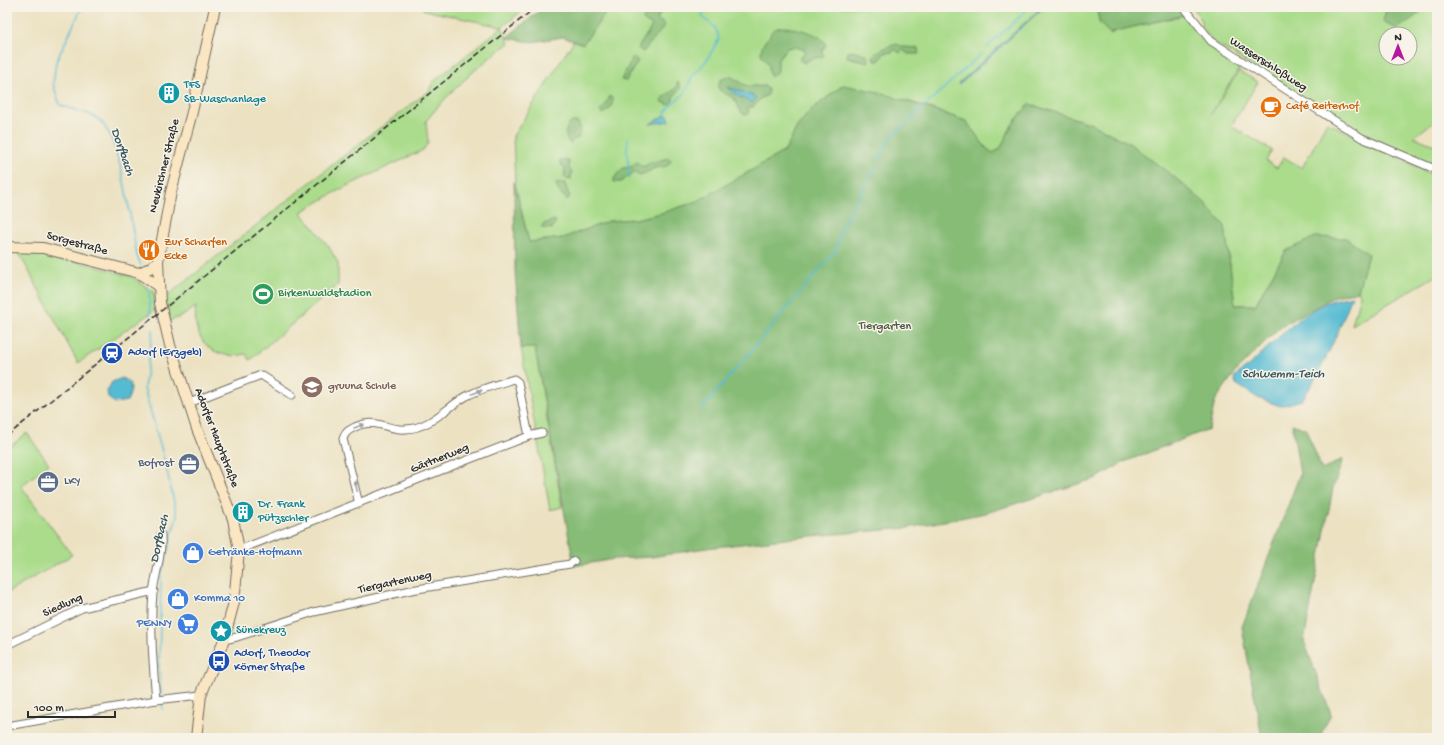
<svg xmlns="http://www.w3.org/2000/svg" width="1444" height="745" font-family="'Gochi Hand',sans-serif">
<rect width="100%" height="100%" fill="#f7f3e8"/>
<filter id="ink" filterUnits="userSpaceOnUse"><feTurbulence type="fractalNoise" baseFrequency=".025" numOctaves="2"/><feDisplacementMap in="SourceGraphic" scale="8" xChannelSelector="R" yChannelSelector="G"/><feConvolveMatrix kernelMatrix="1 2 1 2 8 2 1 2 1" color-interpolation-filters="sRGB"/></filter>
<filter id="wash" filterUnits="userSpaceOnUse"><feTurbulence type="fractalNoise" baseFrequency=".012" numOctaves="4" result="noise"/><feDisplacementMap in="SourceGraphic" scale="16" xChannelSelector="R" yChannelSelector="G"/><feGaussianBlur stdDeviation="0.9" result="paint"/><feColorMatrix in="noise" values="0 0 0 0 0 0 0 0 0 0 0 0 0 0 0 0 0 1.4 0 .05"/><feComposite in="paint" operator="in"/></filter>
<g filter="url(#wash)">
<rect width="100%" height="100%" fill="#ece2c2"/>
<!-- green -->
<g fill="#aadc8b" stroke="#6a845b" fill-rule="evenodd">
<path d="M422,7H527L502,27L509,43C478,66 450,91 426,121L428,143L423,150L341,189L301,212L329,247L338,263V285L250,360L246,354C213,362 191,339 196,307L184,315L170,321L162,300L356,146L429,91L433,82L502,27L424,10Z"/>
<polygon points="598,7 1096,7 1100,24 1110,34 1116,31 1184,15 1210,44 1240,67 1211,114 1239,71 1258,82 1231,126 1272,150 1266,161 1277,168 1284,157 1302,168 1327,122 1437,177 1437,275 1352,325 1360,295 1358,291 1368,254 1286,251 1255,305 1235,305 1225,226 1129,143 1092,124 1029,104 1012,125 1000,149 993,153 986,148 966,121 918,104 843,85 810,111 797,127 785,151 698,201 662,213 635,219 609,221 563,238 529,242 515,184 513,136 585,23"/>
<path d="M1192,7H1437V119L1414,137L1437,146V169L1368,140L1212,41L1201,26V19ZM1386,34H1410V58H1386Z"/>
<polygon points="37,250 130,276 154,292 155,310 78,363 18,251"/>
<polygon points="521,348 535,348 562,507 550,510"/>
<polygon points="27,433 49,464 21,486 72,555 7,593 7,449"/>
</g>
<!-- forest -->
<g fill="#87bc77" stroke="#597451">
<polygon points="544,7 610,7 583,44 563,37 532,42 506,38"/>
<polygon points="648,7 659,7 661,10 657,20 663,23 664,27 643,52 638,48 652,26 643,20"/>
<polygon points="1096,7 1178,7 1184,15 1116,31 1110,34 1100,24"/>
<polygon points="1387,7 1422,7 1420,13 1397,29 1383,21"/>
<path d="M781,27C793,27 823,33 826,45L822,51L824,56L811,59L803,63L800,60V56L804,54L805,50L794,47L787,48L778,59V71L771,77C768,72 770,69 768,64C767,61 764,59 762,56C759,49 765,40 770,36C771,29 776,29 781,27Z"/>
<path d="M897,44L903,47L918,48L919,54H908L903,50L900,53L894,49L893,52L884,53L879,61H875L873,56C880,48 888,47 897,44Z"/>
<polygon points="850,51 866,54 869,60 868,62 847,57 848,52"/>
<polygon points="633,57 638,61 626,81 621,80"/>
<path d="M730,76L747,86H765L768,89V95L761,98L753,107H749L748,109L749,113L747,115C737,113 740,105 734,99C729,94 722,94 718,88L720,80Z"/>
<polygon points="678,82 681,88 673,97 673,101 669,105 661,101 664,97 675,89"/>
<polygon points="843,85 879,92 966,121 986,148 993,153 1000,149 1012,125 1029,104 1092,124 1129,143 1178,180 1204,202 1225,226 1235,305 1255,305 1286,251 1315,237 1346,238 1368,254 1358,291 1335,296 1280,327 1236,371 1215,401 1209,429 1124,462 1097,478 986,513 907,528 812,536 706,548 652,557 614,559 574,566 535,348 521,348 515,271 514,182 529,242 563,238 609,221 635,219 662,213 698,201 785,151 797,127 810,111"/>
<path d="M610,96L613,100C612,107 608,112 602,114L600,111L605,106Z"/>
<path d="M572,122H578L581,129L578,138L573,140L570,144C564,136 564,127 572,122Z"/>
<path d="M669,158L671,160C668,169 662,166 655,168C652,170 644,174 640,175L634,172L621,182H614V178L623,168L631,167L636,162L645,167L648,163Z"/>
<polygon points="562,160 569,161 569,168 572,172 571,179 568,180 564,177 565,169 559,162"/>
<polygon points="564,182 570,197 567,200 558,190 556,184"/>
<polygon points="554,220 556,221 552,229 542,228 542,225"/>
<polygon points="1292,424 1306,429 1322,470 1343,459 1333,488 1304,641 1331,714 1319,738 1262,738 1242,627 1300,474"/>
</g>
<!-- water -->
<g fill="#55bbd3" stroke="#40737f">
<polygon points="1042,7 1044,7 959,85 958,84"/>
<polygon points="1116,7 1134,7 1134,9 1132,11 1116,13"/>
<polygon points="728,87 756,97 752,103 736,95"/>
<polygon points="665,115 669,117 670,121 650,124"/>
<path d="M1352,296C1338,333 1324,367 1302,400L1280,406L1258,398L1236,384L1234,377C1266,354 1291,318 1328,302C1335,299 1344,298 1352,296Z"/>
<path d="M122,378L130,383C132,389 130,395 127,401L115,403L108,398L107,391L112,382Z"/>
</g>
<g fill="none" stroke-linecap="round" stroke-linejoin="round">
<!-- stream -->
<g stroke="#55bbd3" stroke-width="1.5">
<path d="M82,7L56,62L53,84L60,105C72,110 88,111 98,119C122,137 131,226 137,256L141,265"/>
<polyline points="987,47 1030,7"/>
<polyline points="665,113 672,104 684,94 692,77 706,61 719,39 715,27 702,17 705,7"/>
<polyline points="628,136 627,150 629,177"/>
<polyline points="879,159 891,137 981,54"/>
<polyline points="149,288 150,315"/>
<polyline points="153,330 144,388 165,462 177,516 161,575 159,669 161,697"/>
<polyline points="702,409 836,250 841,229 876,166"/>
<polyline points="162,703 163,709"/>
</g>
</g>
</g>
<g filter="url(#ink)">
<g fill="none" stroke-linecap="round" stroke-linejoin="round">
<!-- street casing -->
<g stroke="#6f6b60" stroke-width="9">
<g id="street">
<polyline points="1184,7 1211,41 1299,98 1362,138 1437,170"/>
<polyline points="189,403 261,375 292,395"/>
<path d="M359,504L343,439C345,432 349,430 355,427C379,417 386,431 406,429C430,428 446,408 465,397C479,389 498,384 514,379L518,382L529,436"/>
<polyline points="239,550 470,459 529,436 542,433"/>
<polyline points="224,640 237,637 314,612 411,590 570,564 574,561"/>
<polyline points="7,645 82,608 154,591"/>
<path d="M156,700C153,664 150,629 153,593C155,573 163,554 161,535"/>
<polyline points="7,726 156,700 201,695"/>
</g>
</g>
<!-- secondary casing -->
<g stroke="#6f6b60" stroke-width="12">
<g id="secondary">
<polyline points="7,247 43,248 139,273 158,286"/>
<polyline points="139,273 150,268 158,261"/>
<polyline points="196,738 201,695 224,640 234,602 239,550 233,519 197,429 170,345 160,303 158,261 171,192 192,112 215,7"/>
</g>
</g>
<!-- street -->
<use href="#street" stroke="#fff" stroke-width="7"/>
<!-- secondary -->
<use href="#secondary" stroke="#fbe6c3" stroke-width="10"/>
<!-- rail -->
<polyline stroke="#2b2b2b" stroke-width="1.5" stroke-dasharray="6 3" stroke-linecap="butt" points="7,436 536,7"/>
</g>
<!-- one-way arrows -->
<defs><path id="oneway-solid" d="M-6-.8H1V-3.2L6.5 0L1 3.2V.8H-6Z"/></defs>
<g fill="#a0a0a0">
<use href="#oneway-solid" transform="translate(477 392) rotate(-21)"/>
<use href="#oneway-solid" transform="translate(359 426) rotate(-21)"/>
<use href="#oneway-solid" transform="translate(356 486) rotate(-103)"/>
</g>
</g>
<!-- icons -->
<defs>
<g id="building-disc" transform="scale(1.15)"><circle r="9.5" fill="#0f9aa8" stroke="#f7f3e8"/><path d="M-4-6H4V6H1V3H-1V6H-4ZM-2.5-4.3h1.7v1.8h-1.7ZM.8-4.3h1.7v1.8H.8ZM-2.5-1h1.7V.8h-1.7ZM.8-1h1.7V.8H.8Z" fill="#fff"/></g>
<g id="cafe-disc" transform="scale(1.15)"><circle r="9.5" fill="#e8710a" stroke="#f7f3e8"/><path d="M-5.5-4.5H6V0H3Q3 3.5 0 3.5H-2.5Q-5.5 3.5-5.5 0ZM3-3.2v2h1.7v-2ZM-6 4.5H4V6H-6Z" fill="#fff"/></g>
<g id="restaurant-disc" transform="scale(1.15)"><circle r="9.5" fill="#e8710a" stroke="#f7f3e8"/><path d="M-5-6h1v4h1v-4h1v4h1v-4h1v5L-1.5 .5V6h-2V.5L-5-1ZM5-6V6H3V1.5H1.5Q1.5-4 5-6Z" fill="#fff"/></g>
<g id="stadium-disc" transform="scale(1.15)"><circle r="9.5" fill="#2e9e5b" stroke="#f7f3e8"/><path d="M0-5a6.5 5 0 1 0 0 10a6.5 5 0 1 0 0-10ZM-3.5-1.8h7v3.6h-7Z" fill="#fff"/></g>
<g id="station-disc" transform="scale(1.15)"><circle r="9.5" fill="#1a4fb4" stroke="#f7f3e8"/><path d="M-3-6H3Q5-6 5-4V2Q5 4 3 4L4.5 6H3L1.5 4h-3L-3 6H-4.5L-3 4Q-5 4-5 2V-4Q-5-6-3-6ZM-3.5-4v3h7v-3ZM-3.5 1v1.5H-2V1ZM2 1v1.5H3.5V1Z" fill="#fff"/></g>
<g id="school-disc" transform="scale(1.15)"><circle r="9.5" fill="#8d6e63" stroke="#f7f3e8"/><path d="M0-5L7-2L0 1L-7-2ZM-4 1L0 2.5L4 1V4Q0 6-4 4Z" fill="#fff"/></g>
<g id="office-disc" transform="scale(1.15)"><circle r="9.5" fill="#5c6f8a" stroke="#f7f3e8"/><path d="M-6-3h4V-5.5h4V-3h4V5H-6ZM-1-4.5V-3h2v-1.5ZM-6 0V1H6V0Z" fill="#fff"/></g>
<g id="shop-disc" transform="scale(1.15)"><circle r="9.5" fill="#3f7fe0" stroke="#f7f3e8"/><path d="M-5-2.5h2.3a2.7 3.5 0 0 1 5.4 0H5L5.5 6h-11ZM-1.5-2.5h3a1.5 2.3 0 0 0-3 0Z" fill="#fff"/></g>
<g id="supermarket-disc" transform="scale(1.15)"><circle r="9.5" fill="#3f7fe0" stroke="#f7f3e8"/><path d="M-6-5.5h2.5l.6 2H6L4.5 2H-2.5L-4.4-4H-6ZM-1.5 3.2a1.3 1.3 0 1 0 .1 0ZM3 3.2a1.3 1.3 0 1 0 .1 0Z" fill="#fff"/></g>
<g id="sight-disc" transform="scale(1.15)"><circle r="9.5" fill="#0f9aa8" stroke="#f7f3e8"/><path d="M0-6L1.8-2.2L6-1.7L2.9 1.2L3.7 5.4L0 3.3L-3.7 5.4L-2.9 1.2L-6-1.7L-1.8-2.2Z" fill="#fff"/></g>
<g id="bus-disc" transform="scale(1.15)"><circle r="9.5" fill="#1a4fb4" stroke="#f7f3e8"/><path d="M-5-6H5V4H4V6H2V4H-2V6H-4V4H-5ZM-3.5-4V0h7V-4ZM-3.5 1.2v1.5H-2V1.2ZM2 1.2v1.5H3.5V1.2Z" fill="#fff"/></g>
</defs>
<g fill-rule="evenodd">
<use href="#building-disc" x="169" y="93"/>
<use href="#cafe-disc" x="1271" y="107"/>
<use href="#restaurant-disc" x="149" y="250"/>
<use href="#stadium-disc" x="263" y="294"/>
<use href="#station-disc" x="112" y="353"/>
<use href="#school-disc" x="312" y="387"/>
<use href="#office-disc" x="189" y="464"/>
<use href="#office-disc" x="48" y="482"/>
<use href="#building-disc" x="243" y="512"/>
<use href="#shop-disc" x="193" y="553"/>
<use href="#shop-disc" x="178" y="599"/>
<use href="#supermarket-disc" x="188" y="624"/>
<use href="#sight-disc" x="221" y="631"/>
<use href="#bus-disc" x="219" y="661"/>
</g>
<g text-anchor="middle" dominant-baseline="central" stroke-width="3" stroke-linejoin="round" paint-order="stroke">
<!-- street labels -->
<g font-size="12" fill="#2b2b2b" stroke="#f7f3e8">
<text transform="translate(1268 65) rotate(33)">Wasserschloßweg</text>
<text transform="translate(165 166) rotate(-76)">Neukirchner Straße</text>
<text transform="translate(77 244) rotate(15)">Sorgestraße</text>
<text transform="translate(216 438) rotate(69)">Adorfer Hauptstraße</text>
<text transform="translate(440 459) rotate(-22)">Gärtnerweg</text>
<text transform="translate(395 583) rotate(-12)">Tiergartenweg</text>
<text transform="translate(63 606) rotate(-24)">Siedlung</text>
</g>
<!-- culture labels -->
<g font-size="12" fill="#0d838f" stroke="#f7f3e8" text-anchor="start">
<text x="184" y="86">TFS<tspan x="184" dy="14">SB-Waschanlage</tspan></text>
<text x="258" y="505">Dr. Frank<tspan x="258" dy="14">Pützschler</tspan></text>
<text x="236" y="631">Sünekreuz</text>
</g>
<!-- food labels -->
<g font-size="12" fill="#c56008" stroke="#f7f3e8" text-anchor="start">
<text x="1286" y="107">Café Reiterhof</text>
<text x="164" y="243">Zur Scharfen<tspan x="164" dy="14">Ecke</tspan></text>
</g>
<!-- leisure labels -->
<g font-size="12" fill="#27864d" stroke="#f7f3e8" text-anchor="start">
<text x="278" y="294">Birkenwaldstadion</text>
</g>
<!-- park labels -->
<g font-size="12" fill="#4b5743" stroke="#f7f3e8">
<text x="885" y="327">Tiergarten</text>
</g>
<!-- transit labels -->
<g font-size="12" fill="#164399" stroke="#f7f3e8" text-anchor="start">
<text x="128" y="353">Adorf (Erzgeb)</text>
<text x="234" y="654">Adorf, Theodor<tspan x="234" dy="14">Körner Straße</tspan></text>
</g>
<!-- education labels -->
<g font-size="12" fill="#785e54" stroke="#f7f3e8" text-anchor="start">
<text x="328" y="387">gruuna Schule</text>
</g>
<!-- service labels -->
<g font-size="12" fill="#4e5e75" stroke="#f7f3e8" text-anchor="end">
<text x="174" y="464">Bofrost</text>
<text x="64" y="482" text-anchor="start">LKY</text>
</g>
<!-- shop labels -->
<g font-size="12" fill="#366cbe" stroke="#f7f3e8" text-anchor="start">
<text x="208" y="553">Getränke-Hofmann</text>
<text x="194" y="599">Komma 10</text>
<text x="172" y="624" text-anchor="end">PENNY</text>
</g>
<!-- water labels -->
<g font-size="13" font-style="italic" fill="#38565d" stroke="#f7f3e8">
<text transform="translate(122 152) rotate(71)">Dorfbach</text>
<text x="1283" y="374">Schwemm-Teich</text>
<text transform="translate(160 539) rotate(-77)">Dorfbach</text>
</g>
</g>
<!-- margin -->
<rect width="1444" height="745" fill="none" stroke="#f7f3e8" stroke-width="24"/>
<!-- north arrow -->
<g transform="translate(1398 46)"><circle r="19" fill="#f7f3e8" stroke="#a5a39c"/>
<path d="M0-3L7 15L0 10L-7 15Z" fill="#b5179e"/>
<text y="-6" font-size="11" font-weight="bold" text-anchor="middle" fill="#2b2b2b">N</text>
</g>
<!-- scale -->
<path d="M28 711v6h87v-6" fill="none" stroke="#2b2b2b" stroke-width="2"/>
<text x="34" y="711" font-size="12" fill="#2b2b2b" stroke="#f7f3e8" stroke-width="3" paint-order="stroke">100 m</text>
</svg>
